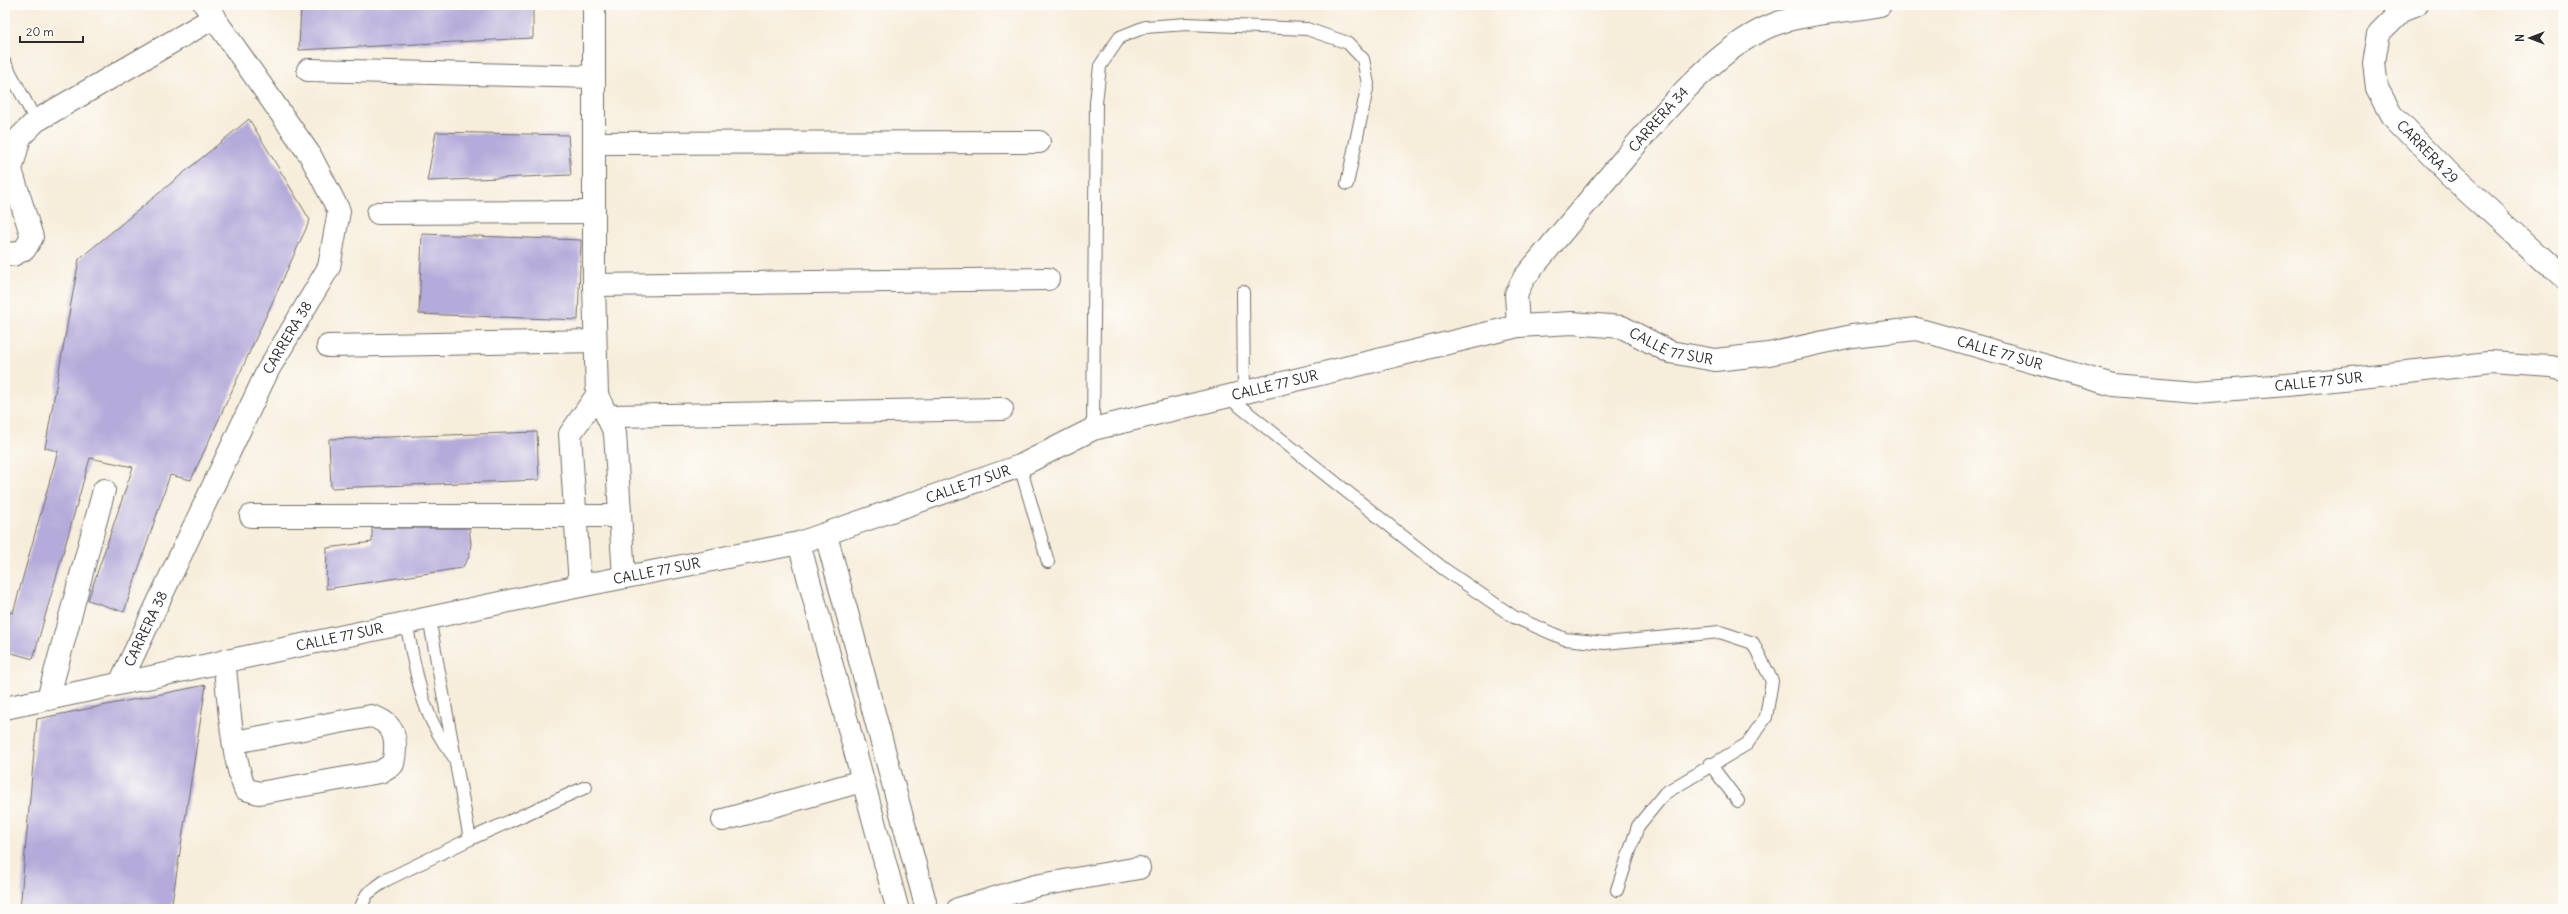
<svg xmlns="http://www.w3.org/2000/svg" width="2568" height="914" font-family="Delius,sans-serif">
<rect width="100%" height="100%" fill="#fdfcf7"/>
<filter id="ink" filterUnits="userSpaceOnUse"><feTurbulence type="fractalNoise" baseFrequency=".025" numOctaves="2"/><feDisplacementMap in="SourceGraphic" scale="8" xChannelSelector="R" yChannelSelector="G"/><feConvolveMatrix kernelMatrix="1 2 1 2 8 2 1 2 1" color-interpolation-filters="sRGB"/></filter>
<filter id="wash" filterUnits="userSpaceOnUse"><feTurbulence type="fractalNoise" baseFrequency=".012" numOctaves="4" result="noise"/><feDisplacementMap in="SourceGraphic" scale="16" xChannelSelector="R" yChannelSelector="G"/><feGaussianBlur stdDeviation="0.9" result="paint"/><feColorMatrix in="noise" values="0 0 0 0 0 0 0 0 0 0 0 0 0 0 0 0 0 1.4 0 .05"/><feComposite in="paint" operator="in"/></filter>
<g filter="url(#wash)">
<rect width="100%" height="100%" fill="#f7eddb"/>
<g id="blocks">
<!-- building -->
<g fill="#b5abda">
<polygon points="301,5 533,5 533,38 299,50"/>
<polygon points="249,119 310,220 191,480 170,475 124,612 88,600 133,467 90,458 33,659 5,651 5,629 10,612 13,613 58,451 45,448 79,259"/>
<polygon points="436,132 568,135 571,175 427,181"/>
<polygon points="422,234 581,240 578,320 419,314"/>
<polygon points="537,432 539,480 331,488 329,439"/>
<polygon points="372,528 469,528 471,544 469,557 462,568 326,589 327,548 372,542"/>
<polygon points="206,685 171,909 20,909 37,719"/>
</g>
</g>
</g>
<g filter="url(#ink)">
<use href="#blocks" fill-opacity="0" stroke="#726f69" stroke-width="1"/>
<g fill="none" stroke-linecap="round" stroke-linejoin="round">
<!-- lane casing -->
<g stroke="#726f69" stroke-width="14">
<g id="lane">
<polyline points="5,63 36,121"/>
<polyline points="1243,292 1244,392"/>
<polyline points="1228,397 1444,569 1514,617 1565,639 1605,643 1720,632 1753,643 1772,681 1766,717 1747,744 1665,793 1638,826 1617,890"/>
<polyline points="1093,429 1096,103 1100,66 1120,37 1145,27 1187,24 1307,29 1348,43 1363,59 1368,84 1347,184"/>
<polyline points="1020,466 1048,562"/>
<polyline points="429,618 470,839"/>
<path d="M406,623C417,674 420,714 454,757"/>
<polyline points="1710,764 1738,801"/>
<polyline points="360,909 367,894 386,880 470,839 586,787"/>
</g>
</g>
<!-- street casing -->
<g stroke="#726f69" stroke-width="24">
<g id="street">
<polyline points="594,5 594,285 597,395 615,433 624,577"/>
<path id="s1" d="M2416,5L2401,11L2379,33L2374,62L2377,88L2391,114L2450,175L2563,278"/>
<polyline points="308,70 594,77"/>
<polyline points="595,143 1039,142"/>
<polyline points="378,213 594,212"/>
<polyline points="5,252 13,255 25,249 32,237 11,170 20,137 36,121 215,17"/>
<polyline points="594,285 1048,279"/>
<path id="s2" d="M1518,326L1516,294L1524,278C1557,238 1590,199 1623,160C1662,114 1721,42 1778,23C1810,12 1847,12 1880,5"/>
<polyline points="328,346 595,341"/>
<polyline points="609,416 1002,409"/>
<polyline points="251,516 620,516"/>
<polyline points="826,535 925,902"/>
<polyline points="799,543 897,907"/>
<polyline points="580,586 570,434 597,395"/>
<path d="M224,661C229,699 231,754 245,789L259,793L380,772L393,764C398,741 396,723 371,716L235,742"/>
<path id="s3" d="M120,683L268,370L329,267L339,211L310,155L205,5"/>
<polyline points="48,699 104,490"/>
<path id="s4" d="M5,708L580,586L799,543L1020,466L1093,429L1518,326L1572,323L1622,327L1670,352L1715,360L1769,354L1852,336L1917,329L2113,385L2196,392L2287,385L2490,363L2551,367L2563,370"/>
<polyline points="723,820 862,781"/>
<polyline points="958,909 1035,886 1139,868"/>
</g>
</g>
<!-- lane -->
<use href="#lane" stroke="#fff" stroke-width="12"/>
<!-- street -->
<use href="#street" stroke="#fff" stroke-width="22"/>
</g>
</g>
<g text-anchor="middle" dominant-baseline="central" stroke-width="4" stroke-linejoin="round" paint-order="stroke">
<!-- street labels -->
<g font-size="14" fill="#2b2b2b" stroke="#fdfcf7">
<text stroke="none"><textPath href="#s2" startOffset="258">CARRERA 34</textPath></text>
<text stroke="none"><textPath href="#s1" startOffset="185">CARRERA 29</textPath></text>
<text stroke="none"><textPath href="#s3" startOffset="384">CARRERA 38</textPath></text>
<text stroke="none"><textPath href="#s4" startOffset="1722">CALLE 77 SUR</textPath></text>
<text stroke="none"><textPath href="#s4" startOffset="2059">CALLE 77 SUR</textPath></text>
<text stroke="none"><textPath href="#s4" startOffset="2383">CALLE 77 SUR</textPath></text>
<text stroke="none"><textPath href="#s4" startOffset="1314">CALLE 77 SUR</textPath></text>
<text stroke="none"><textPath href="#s4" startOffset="990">CALLE 77 SUR</textPath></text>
<text stroke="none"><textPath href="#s4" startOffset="666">CALLE 77 SUR</textPath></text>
<text stroke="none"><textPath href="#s3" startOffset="60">CARRERA 38</textPath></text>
<text stroke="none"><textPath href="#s4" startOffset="342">CALLE 77 SUR</textPath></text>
</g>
</g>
<!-- margin -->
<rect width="2568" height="914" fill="none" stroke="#fdfcf7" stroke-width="20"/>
<!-- north arrow -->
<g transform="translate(2530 38) rotate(270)" stroke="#fdfcf7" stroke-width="3" paint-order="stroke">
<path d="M0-3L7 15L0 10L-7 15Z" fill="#2b2b2b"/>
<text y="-6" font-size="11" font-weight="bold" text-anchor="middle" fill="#2b2b2b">N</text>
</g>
<!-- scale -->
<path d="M20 36v6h63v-6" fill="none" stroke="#2b2b2b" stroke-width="2"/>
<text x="26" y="36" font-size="12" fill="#2b2b2b" stroke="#fdfcf7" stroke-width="3" paint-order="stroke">20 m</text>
</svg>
